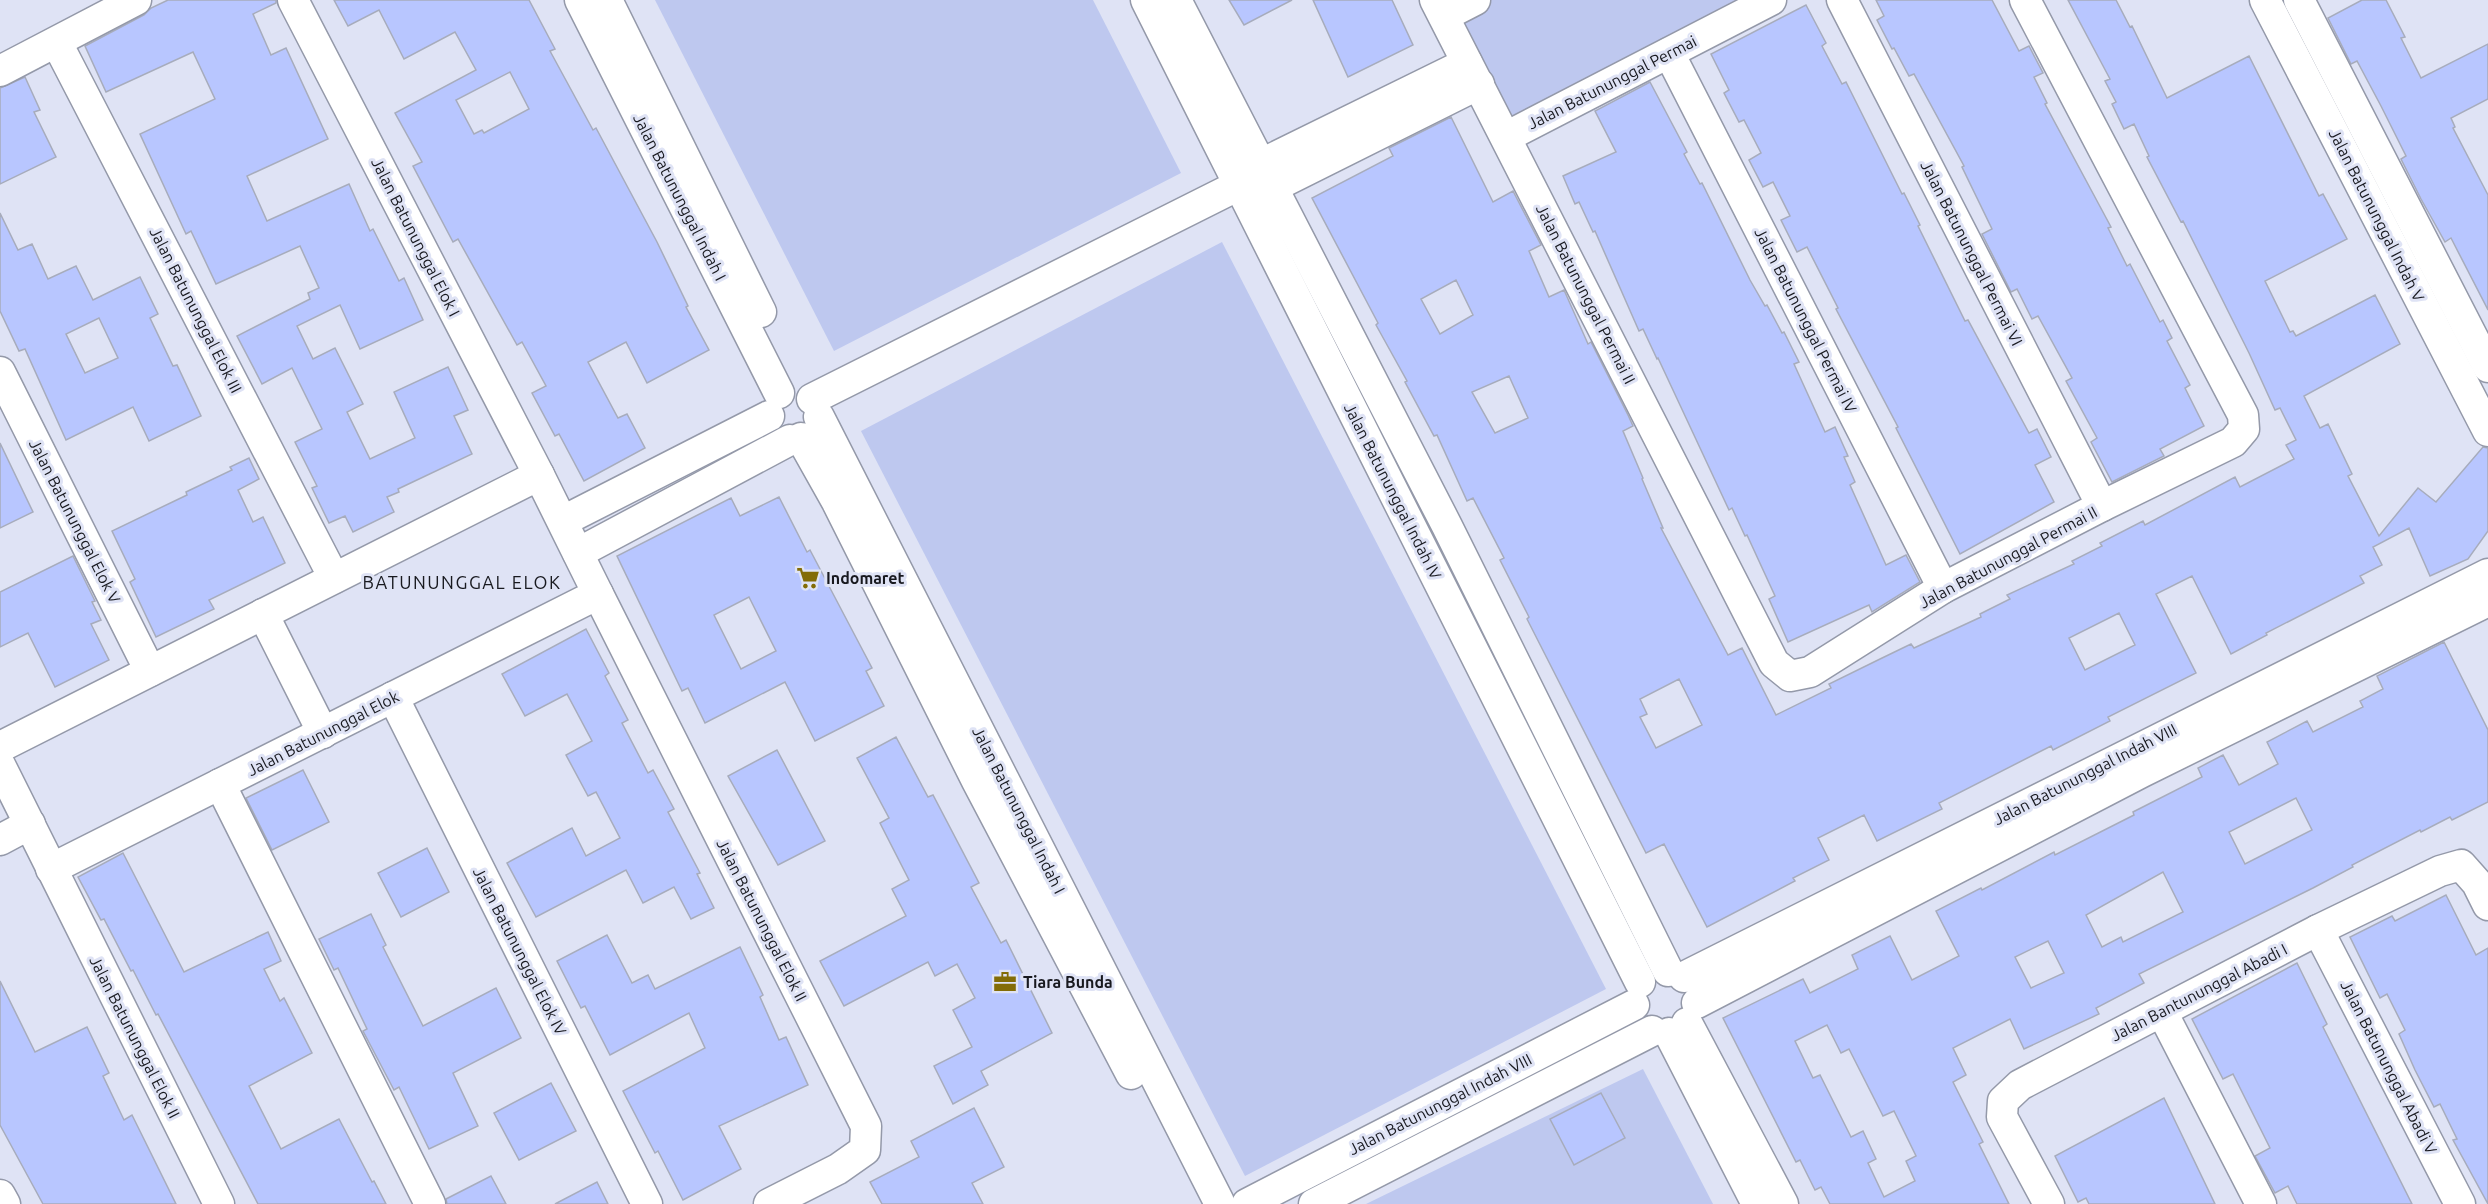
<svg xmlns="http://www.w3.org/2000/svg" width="2488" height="1204" font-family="Ubuntu,sans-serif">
<rect width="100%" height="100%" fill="#dfe3f5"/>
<!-- green -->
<g fill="#bec8ef">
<polygon points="655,0 1093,0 1181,173 834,351"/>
<polygon points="1479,0 1761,0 1507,132 1447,16"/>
<polygon points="1222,242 1606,989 1245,1176 861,431"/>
<polygon points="1643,1069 1713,1204 1366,1204"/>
</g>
<!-- building -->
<g fill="#b8c6ff" stroke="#a7acbc" stroke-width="1.5" fill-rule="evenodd">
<polygon points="168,0 276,0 276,3 253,14 271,55 286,48 328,139 247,176 267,221 349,184 370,231 373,229 399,281 404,278 423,320 360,349 340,305 297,326 313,359 335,348 363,404 347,412 370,459 415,438 394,392 448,367 468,410 454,416 472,454 398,489 399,492 387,497 394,512 353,532 345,516 329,523 312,488 317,486 295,442 322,429 292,368 262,384 237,336 310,299 308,293 319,288 300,246 216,284 191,231 186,234 140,134 215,99 193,52 106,92 85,46 144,15 151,8"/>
<path d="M334,0H529L555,49L550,51L593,130L596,128L657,242L688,306L686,307L709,350L647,383L626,342L588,362L618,418L627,414L645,448L584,481L559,434L555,436L532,393L546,386L522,342L517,345L458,239L453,242L413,166L422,162L395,113L476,70L455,32L404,59L379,10L348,26ZM510,72L529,109L484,133L482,130L474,134L456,100Z"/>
<polygon points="1229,0 1292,0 1244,25"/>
<polygon points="1313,0 1392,0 1413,45 1348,77"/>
<polygon points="1876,0 1992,0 2019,51 2029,46 2043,73 2034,77 2047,103 2045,104 2111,227 2108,228 2127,266 2130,264 2160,322 2163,320 2172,338 2167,341 2190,385 2185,388 2204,426 2160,449 2164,456 2112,482 2091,442 2097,438 2066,381 2072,378 2038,316 2032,319 2017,289 2011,292 1982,234 1992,229 1962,167 1964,166 1914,74 1909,76 1894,48 1892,49 1877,20 1884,16"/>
<path d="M2068,0H2116L2130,27L2132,26L2167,98L2249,56L2319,196L2323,194L2347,239L2265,281L2290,332L2293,331L2296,336L2375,295L2400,344L2304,396L2320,428L2328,424L2352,474L2348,476L2379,536L2418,488L2436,502L2483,447L2488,448V531L2468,559L2430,576L2409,528L2373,547L2382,565L2360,576L2364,583L2266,633L2267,635L2231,654L2192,576L2156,594L2196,673L2108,717L2110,721L2053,750L2051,746L1939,803L1942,809L1877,841L1864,815L1818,838L1829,860L1793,878L1795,881L1707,927L1664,844L1646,853L1527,619L1529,617L1500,560L1504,558L1473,498L1467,501L1437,435L1434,436L1405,382L1407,381L1376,325L1378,323L1312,198L1393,156L1389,148L1451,117L1493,202L1513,191L1541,245L1529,251L1549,297L1564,290L1588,344L1591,342L1628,415L1633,426L1623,431L1643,478L1642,479L1663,528H1661L1728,655L1742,648L1776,715L1831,688L1829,684L1878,660L1911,644L1914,648L1981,617L1980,614L2010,599L2007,595L2074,564L2072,561L2102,546L2100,543L2143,521L2145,525L2235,477L2240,487L2294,459L2286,445L2296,440L2280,408L2275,410L2249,353L2183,221L2181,222L2147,157L2149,156L2134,124L2124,129L2112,104L2116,102L2105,81L2110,79ZM1456,280L1473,315L1440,334L1421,299ZM1509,376L1528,418L1495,433L1472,392ZM2119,613L2135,645L2085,670L2069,638ZM1679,679L1702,725L1656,748L1640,717L1647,714L1640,699Z"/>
<polygon points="2362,0 2386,0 2405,37 2401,38 2421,78 2488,44 2488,99 2451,118 2455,127 2453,128 2488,195 2488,310 2451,238 2445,242 2421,199 2401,159 2406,156 2381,106 2357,61 2351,64 2328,18"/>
<polygon points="1806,5 1826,43 1822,46 1842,84 1846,82 1902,194 1904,193 1920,225 1918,226 1965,321 1968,320 2029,433 2037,429 2051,457 2035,465 2054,502 1960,554 1896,428 1898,427 1836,309 1838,308 1807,247 1797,252 1781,220 1790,216 1773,182 1763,187 1749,160 1761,153 1744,120 1739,122 1724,93 1729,90 1711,54"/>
<polygon points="25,77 40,110 34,112 56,157 0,184 0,88"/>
<polygon points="1650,82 1687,152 1684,154 1700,184 1702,183 1750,280 1765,306 1767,305 1782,333 1784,332 1799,362 1794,364 1825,432 1835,427 1848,456 1844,457 1855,482 1850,485 1886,565 1906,555 1920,582 1872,612 1869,605 1788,642 1769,599 1775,596 1747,535 1745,536 1732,508 1729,510 1658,358 1657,359 1643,329 1639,331 1595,231 1593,232 1579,202 1575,204 1563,176 1616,152 1595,111"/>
<path d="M0,213L18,250L32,244L48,279L76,266L93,300L140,277L158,314L150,318L173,366L177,365L201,416L149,441L133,407L66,440L25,349L19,351L0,311ZM99,318L118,358L85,373L66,334Z"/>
<polygon points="0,443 33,512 0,528"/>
<polygon points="249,458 259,479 238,490 253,522 263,517 285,563 209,600 214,609 156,637 130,582 135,579 112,531 187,495 186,492 232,470 230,467"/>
<path d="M779,497L807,552L810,550L861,647L872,668L866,671L884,706L815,741L785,682L705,723L688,688L682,691L617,556L731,498L740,516ZM749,597L776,651L741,669L714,615Z"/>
<polygon points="73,556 95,601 92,602 101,620 91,624 109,660 55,687 28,633 0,647 0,592"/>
<polygon points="586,629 609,673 605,676 628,720 622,723 648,773 653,770 674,809 668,812 700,873 697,874 714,908 691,919 674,887 643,903 626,870 536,917 507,863 572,828 586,856 620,838 596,792 588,796 566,755 592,741 567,694 525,716 502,674"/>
<path d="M2444,642L2488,730V802L2452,820L2450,817L2421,832L2420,830L2352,865L2353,867L2313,888L2139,974L2144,983L2096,1008L2099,1014L2024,1049L2010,1019L1953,1048L1966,1075L1953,1082L1983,1142L1979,1144L2009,1204H1830L1821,1187L1815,1190L1800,1160L1796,1162L1723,1018L1803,979L1810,993L1858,969L1852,955L1890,936L1912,980L1959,956L1936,911L1981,888L1982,890L2054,852L2055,855L2134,815L2133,812L2202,777L2198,768L2223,755L2239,785L2278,764L2267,742L2307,721L2313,732L2363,707L2360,701L2383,689L2377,676ZM2296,798L2312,830L2245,864L2229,832ZM2163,872L2183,912L2123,942L2121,937L2102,947L2086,915ZM2048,941L2064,973L2031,988L2015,957ZM1827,1025L1841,1053L1849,1049L1883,1116L1894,1111L1916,1156L1906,1161L1915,1181L1884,1197L1868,1163L1876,1159L1863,1131L1851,1137L1820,1075L1813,1078L1795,1041Z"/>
<polygon points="896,737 928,797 933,795 979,883 971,887 1001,943 1006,940 1052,1033 981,1071 988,1085 953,1104 934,1066 972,1047 953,1010 975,998 957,964 935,976 928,962 844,1006 820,961 906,916 892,889 909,880 880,823 889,818 857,758"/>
<polygon points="777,750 825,841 778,865 728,776"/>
<polygon points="303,770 329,822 272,850 246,798"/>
<polygon points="427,848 449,892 401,917 378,873"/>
<polygon points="123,853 184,972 268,932 281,961 264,969 280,1001 284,998 312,1053 249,1086 281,1149 339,1119 372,1182 374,1181 386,1204 258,1204 158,1014 156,1015 133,970 131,971 104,919 101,920 78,877"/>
<polygon points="2446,895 2476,955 2488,948 2488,1204 2453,1140 2457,1139 2440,1104 2434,1107 2415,1070 2399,1034 2405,1030 2387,994 2380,998 2350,937 2392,916 2395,921"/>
<polygon points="371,914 386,945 383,947 423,1026 496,988 521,1038 453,1073 478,1126 429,1149 399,1087 394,1090 363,1031 367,1029 338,968 334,970 319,939"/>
<polygon points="607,935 632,983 648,975 655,989 740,947 763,995 760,997 779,1040 786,1037 808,1085 719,1126 741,1169 683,1200 658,1151 655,1153 623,1091 705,1048 689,1013 610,1055 585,1006 581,1008 557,961"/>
<polygon points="2297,963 2327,1024 2323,1027 2412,1204 2297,1204 2288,1186 2275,1193 2255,1156 2270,1148 2233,1074 2223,1079 2192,1019"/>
<polygon points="0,981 35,1052 87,1027 109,1073 103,1076 124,1120 132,1115 176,1204 43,1204 0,1125"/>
<polygon points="551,1083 576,1131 519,1160 494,1113"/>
<polygon points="1601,1093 1625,1138 1574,1165 1550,1119"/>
<polygon points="2164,1098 2215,1204 2089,1204 2086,1198 2078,1202 2055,1156"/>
<polygon points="974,1108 1004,1167 972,1183 983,1204 882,1204 870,1182 919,1157 911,1141"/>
<polygon points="491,1176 506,1204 447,1204 446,1199"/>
<polygon points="597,1182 608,1204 555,1204"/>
</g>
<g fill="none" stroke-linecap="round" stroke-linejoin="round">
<!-- minor casing -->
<g stroke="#9499a9" stroke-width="33">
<g id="minor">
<polyline points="293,0 539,475"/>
<polyline points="580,0 779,393"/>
<polyline points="607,0 761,312"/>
<polyline points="1146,0 1640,982"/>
<polyline points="1176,0 1447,526 1668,971"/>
<polyline points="1435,0 1774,663 1790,676 1810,672 1943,588 2102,506 2233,442 2244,429 2243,415 2025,0"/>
<polyline points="1842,0 2102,506"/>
<polyline points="2265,0 2488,431"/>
<polyline points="2299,0 2488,367"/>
<polyline points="1444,16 1475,0"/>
<polyline points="57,43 334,578"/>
<polyline points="1669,53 1943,588"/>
<polyline points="0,71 136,0"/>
<polyline points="1506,137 1771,0"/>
<polyline points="1243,173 1467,63"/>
<polyline points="1253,197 1479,84"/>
<polyline points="0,372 150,671"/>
<polyline points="812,399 1239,185"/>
<polyline points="819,417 1219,1202"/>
<polyline points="801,438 837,502 977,781 1131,1074"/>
<polyline points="563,521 769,416"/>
<polyline points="578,553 790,440"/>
<polyline points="598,594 866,1126 865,1150 838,1169 769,1204"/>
<polyline points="263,614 323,733"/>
<polyline points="393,697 647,1204"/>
<polyline points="0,747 539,475 598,594 51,869"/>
<polyline points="0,765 219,1204"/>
<polyline points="220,784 430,1204"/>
<polyline points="0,840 30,824"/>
<polyline points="2318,930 2460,1204"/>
<polyline points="1684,977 2488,574"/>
<polyline points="1697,1003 2142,772 2488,601"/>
<polyline points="2162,1012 2261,1204"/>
<polyline points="1687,1023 1783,1204"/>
<polyline points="1669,1033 1757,1204"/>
<polyline points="0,1195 5,1204"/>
<polyline points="1247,1204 1634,1005"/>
<polyline points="1314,1204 1652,1031"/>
<polyline points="2049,1204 2002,1117 2003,1101 2020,1085 2318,930 2440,871 2461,865 2477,883 2488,905"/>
</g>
</g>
<!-- minor -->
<use href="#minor" stroke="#fff" stroke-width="30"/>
</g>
<!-- icons -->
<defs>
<g id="supermarket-bare" transform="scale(1.8)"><path d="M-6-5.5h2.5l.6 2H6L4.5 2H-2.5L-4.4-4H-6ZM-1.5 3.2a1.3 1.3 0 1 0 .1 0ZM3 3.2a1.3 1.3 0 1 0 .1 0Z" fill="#836c07" stroke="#dfe3f5" stroke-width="2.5" paint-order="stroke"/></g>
<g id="office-bare" transform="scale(1.8)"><path d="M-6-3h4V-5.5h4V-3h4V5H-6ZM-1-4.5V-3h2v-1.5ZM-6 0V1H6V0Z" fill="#836c07" stroke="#dfe3f5" stroke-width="2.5" paint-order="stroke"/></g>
</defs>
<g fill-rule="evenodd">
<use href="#supermarket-bare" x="808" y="578"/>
<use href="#office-bare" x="1005" y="982"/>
</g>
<g text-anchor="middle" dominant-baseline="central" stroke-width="6" stroke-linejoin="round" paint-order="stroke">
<!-- street labels -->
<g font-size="16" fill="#18191f" stroke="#dfe3f5">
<text transform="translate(1612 82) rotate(-27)">Jalan Batununggal Permai</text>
<text transform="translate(680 197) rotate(63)">Jalan Batununggal Indah I</text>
<text transform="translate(2377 215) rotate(63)">Jalan Batununggal Indah V</text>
<text transform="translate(416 237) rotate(63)">Jalan Batununggal Elok I</text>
<text transform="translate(1972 253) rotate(63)">Jalan Batununggal Permai VI</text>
<text transform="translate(1586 294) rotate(63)">Jalan Batununggal Permai II</text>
<text transform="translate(196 310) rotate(63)">Jalan Batununggal Elok III</text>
<text transform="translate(1806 320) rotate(63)">Jalan Batununggal Permai IV</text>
<text transform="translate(1393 491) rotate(63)">Jalan Batununggal Indah IV</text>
<text transform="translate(75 521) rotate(63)">Jalan Batununggal Elok V</text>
<text transform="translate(2008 557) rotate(-28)">Jalan Batununggal Permai II</text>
<text transform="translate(323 733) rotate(-27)">Jalan Batununggal Elok</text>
<text transform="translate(2085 774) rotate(-27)">Jalan Batununggal Indah VIII</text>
<text transform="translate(1019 810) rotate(63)">Jalan Batununggal Indah I</text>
<text transform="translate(762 920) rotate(63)">Jalan Batununggal Elok II</text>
<text transform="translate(520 951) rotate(63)">Jalan Batununggal Elok IV</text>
<text transform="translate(2199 992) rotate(-27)">Jalan Bantununggal Abadi I</text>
<text transform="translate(135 1037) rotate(63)">Jalan Batununggal Elok II</text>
<text transform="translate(2389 1067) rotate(63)">Jalan Batununggal Abadi V</text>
<text transform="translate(1440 1104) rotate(-27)">Jalan Batununggal Indah VIII</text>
</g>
<!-- poi labels -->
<g font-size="16" font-weight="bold" fill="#18191f" stroke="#dfe3f5" text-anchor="start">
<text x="826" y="578">Indomaret</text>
<text x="1023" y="982">Tiara Bunda</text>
</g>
<!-- neighbourhood labels -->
<g font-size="18" letter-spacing="1.5" fill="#18191f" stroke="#dfe3f5">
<text x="462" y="582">BATUNUNGGAL ELOK</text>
</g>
</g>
</svg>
